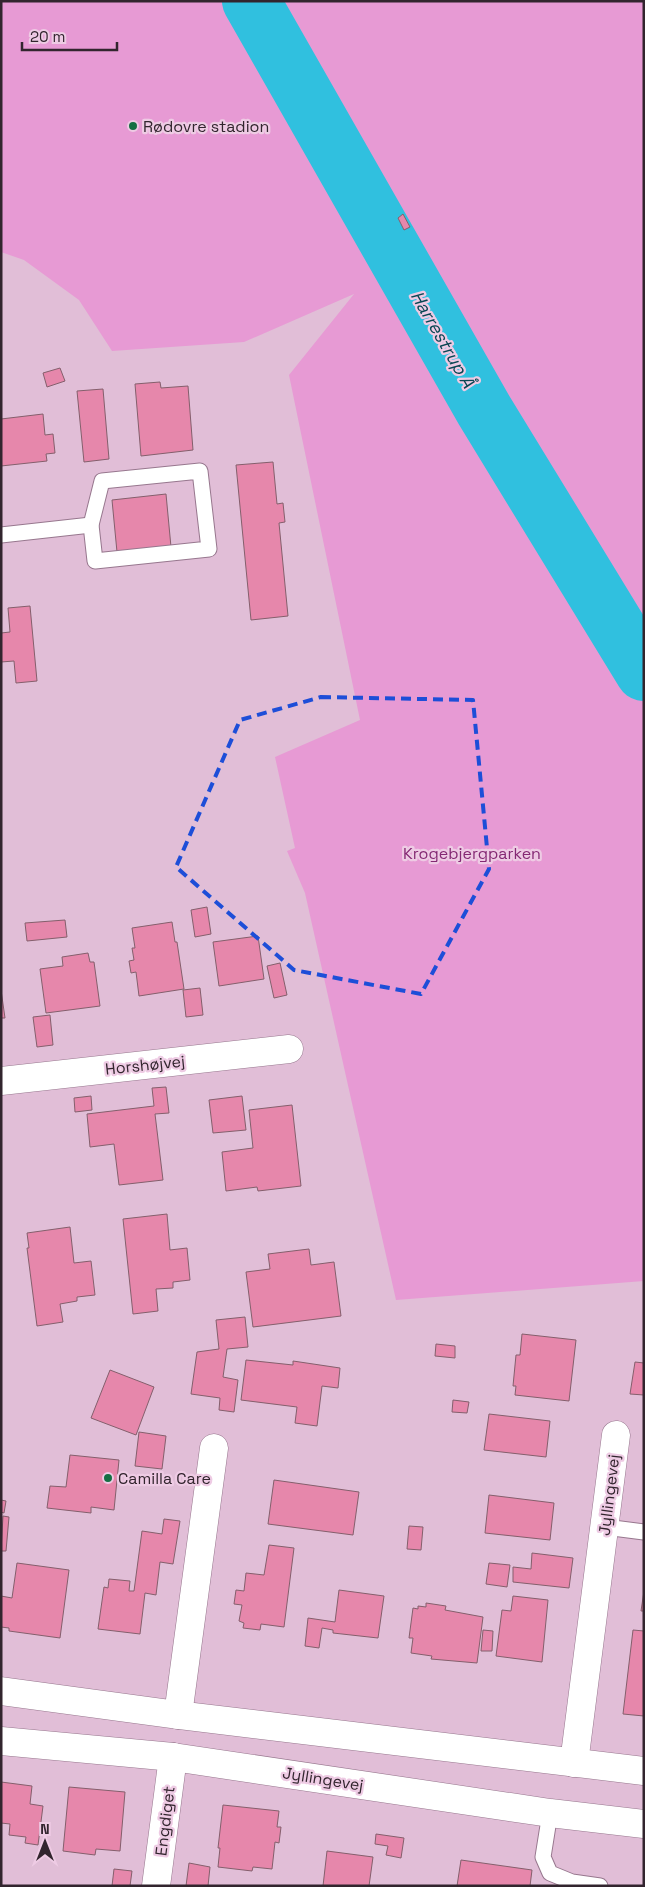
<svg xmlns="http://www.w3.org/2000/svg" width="645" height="1887" font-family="'Space Grotesk',sans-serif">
<rect width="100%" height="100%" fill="#e1bed7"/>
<!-- green -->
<polygon fill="#e79ad4" points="1,1 644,1 644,1281 396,1300 305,893 287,851 295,848 275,757 360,720 289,375 354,294 244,342 112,351 79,300 24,260 1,252"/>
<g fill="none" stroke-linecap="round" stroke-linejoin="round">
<!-- river -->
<polyline stroke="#30c0df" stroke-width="58" points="251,1 484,410 644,672"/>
</g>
<!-- building -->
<g fill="#e687ab" stroke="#845f6c">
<polygon points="403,214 410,227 404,230 398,218"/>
<polygon points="60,368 65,381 47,387 43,373"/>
<polygon points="160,382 161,388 188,386 193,450 141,456 135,384"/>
<polygon points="103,389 109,459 84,462 77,391"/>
<polygon points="43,414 45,435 53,434 55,453 46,454 47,461 1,466 1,419"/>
<polygon points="273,462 277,504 283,503 285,522 279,523 288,616 251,620 236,465"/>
<polygon points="166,494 171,547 117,552 112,500"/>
<polygon points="30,606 37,681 16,683 14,661 1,662 1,633 10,632 8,608"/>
<polygon points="207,907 211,934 195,937 191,910"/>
<polygon points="65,920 67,937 27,941 25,923"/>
<polygon points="172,922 175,942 177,942 184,989 139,996 136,972 131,973 129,961 134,960 132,948 135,948 132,928"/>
<polygon points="258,936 264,979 219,986 213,942"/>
<polygon points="88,953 90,962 94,962 100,1006 46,1013 40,969 63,966 62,957"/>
<polygon points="280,963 287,995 274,998 267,966"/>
<polygon points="200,988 203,1015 186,1017 183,990"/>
<polygon points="1,990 5,1018 1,1018"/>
<polygon points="50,1015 53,1045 37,1047 33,1017"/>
<polygon points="166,1087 169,1113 155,1114 163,1180 119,1185 114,1144 90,1147 87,1114 154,1106 152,1088"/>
<polygon points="91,1096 92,1110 75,1112 74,1098"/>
<polygon points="242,1096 246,1130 213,1133 209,1100"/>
<polygon points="292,1105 301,1186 258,1191 257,1187 226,1191 222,1152 253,1148 249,1110"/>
<polygon points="167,1214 170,1250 187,1248 190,1280 173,1282 173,1288 156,1289 158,1311 133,1314 123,1219"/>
<polygon points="70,1227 74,1263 91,1261 95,1295 77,1297 77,1301 60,1304 63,1322 37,1326 27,1248 29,1248 27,1233"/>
<polygon points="309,1249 311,1265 334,1262 341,1316 253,1327 246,1272 270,1269 268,1254"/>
<polygon points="245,1317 248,1347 227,1349 223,1377 238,1380 234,1412 219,1410 220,1398 191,1394 197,1352 219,1349 216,1320"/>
<polygon points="522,1334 576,1340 569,1401 515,1395 516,1386 513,1386 516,1355 520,1355"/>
<polygon points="436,1344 455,1346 455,1358 435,1356"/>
<polygon points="246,1360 293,1365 293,1361 340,1368 338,1388 322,1386 317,1426 295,1423 297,1407 241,1400"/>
<polygon points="635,1362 644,1363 644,1395 630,1394"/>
<polygon points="110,1370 154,1387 136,1435 91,1418"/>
<polygon points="453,1400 469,1402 467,1413 452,1412"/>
<polygon points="489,1414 550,1421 546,1457 484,1450"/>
<polygon points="139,1432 166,1436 162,1469 135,1466"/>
<polygon points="70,1455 119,1460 114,1510 91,1507 91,1513 47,1508 50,1486 66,1487"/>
<polygon points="274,1480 359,1492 353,1535 268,1524"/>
<polygon points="489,1495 554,1503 550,1540 485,1533"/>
<polygon points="1,1500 6,1501 4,1513 1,1512"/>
<polygon points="3,1516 9,1517 6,1551 1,1551"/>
<polygon points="164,1519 180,1521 173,1564 160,1562 156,1595 145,1593 140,1634 98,1629 104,1587 108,1588 109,1579 130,1581 129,1591 134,1591 142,1531 162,1534"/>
<polygon points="409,1526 423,1527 421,1550 407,1549"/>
<polygon points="269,1545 294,1548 284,1627 261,1624 260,1630 243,1628 244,1623 239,1621 242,1605 234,1604 236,1590 244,1591 246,1573 264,1575"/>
<polygon points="532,1553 573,1558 569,1588 513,1582 513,1567 531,1569"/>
<polygon points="17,1563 69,1570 60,1638 9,1631 9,1628 1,1627 1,1596 12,1598"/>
<polygon points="489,1563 510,1565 507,1587 486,1584"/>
<polygon points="339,1590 384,1596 378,1638 333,1633 333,1630 322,1628 319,1648 305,1646 308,1618 335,1622"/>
<polygon points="644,1591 644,1611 641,1611"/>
<polygon points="513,1596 548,1600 542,1662 496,1656 502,1610 511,1611"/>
<polygon points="426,1603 446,1606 445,1610 483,1617 477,1663 431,1659 432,1656 411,1653 413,1638 409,1638 413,1608 418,1609 418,1606 426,1607"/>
<polygon points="483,1630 493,1631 492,1651 481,1651"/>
<polygon points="633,1630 644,1631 644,1716 623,1714"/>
<polygon points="1,1782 32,1786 30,1804 43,1806 38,1845 25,1843 26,1837 9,1835 10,1824 1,1823"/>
<polygon points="69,1787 125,1792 120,1851 96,1849 95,1855 63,1851"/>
<polygon points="223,1805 279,1811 277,1827 281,1827 279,1843 275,1842 272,1869 253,1867 252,1871 218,1867 220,1848 218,1848"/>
<polygon points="376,1834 404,1838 401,1858 386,1855 388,1846 375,1844"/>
<polygon points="327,1851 373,1857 369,1886 323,1886"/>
<polygon points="461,1860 532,1870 530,1886 457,1886"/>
<polygon points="189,1863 210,1867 208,1886 186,1886"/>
<polygon points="114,1869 132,1871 130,1886 112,1886"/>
</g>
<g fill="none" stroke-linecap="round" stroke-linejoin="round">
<!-- lane casing -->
<g stroke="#97778e" stroke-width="17">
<g id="lane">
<polygon points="200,471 209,549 95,561 91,525 102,481"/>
<polyline points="1,535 91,525"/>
<polyline points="605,1527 644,1532"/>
<polyline points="550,1813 543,1857 550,1873 572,1882 600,1886"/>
</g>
</g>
<!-- street casing -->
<g stroke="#97778e" stroke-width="29">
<g id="street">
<polyline points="1,1081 289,1049"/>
<polyline points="178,1715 214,1448"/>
<polyline points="574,1763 616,1435"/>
<polyline points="156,1886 173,1757"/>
</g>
</g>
<!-- secondary casing -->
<g stroke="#97778e" stroke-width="29">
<g id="secondary">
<polyline points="1,1691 178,1715 644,1771"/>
<polyline points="1,1741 173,1757 550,1813 644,1824"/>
</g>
</g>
<!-- lane -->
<use href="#lane" stroke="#fff" stroke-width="15"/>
<!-- street -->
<use href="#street" stroke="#fff" stroke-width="28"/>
<!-- secondary -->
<use href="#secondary" stroke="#fff" stroke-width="28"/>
</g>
<!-- marked area -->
<path fill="none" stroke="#1d4ed8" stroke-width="4" stroke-dasharray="10 6" stroke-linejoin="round" d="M321,697L473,700L489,869L421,994L294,970L176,867L240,720Z"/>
<!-- markers -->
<g fill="#156f43" stroke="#eecbe4" stroke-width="2">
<circle cx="133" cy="126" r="5"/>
<circle cx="108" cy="1478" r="5"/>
</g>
<g text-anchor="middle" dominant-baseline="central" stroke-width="4.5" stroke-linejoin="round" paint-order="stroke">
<!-- poi labels -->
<g font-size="16" fill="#32252e" stroke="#eecbe4" text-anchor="start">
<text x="143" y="126">Rødovre stadion</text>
<text x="118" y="1478">Camilla Care</text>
</g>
<!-- park labels -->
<g font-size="16" fill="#852974" stroke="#eecbe4">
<text x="472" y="853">Krogebjergparken</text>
</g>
<!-- street labels -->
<g font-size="16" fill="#32252e" stroke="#eecbe4">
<text transform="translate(145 1065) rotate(-6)">Horshøjvej</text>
<text transform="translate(609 1495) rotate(-83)">Jyllingevej</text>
<text transform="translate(323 1779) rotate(9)">Jyllingevej</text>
<text transform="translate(165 1821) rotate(-83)">Engdiget</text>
</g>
<!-- water labels -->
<g font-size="18" font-style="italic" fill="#094753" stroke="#eecbe4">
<text transform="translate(443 339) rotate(60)">Harrestrup Å</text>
</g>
</g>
<!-- border -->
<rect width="645" height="1887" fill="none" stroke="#32252e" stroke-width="5"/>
<!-- north arrow -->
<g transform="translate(45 1842)" stroke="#eecbe4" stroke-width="4" paint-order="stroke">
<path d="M0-4L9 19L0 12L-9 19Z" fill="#32252e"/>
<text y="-8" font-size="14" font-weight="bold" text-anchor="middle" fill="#32252e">N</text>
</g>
<!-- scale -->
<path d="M22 42v8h95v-8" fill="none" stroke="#32252e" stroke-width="2.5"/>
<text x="30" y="42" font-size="15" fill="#32252e" stroke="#eecbe4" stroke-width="4" paint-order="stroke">20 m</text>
</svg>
